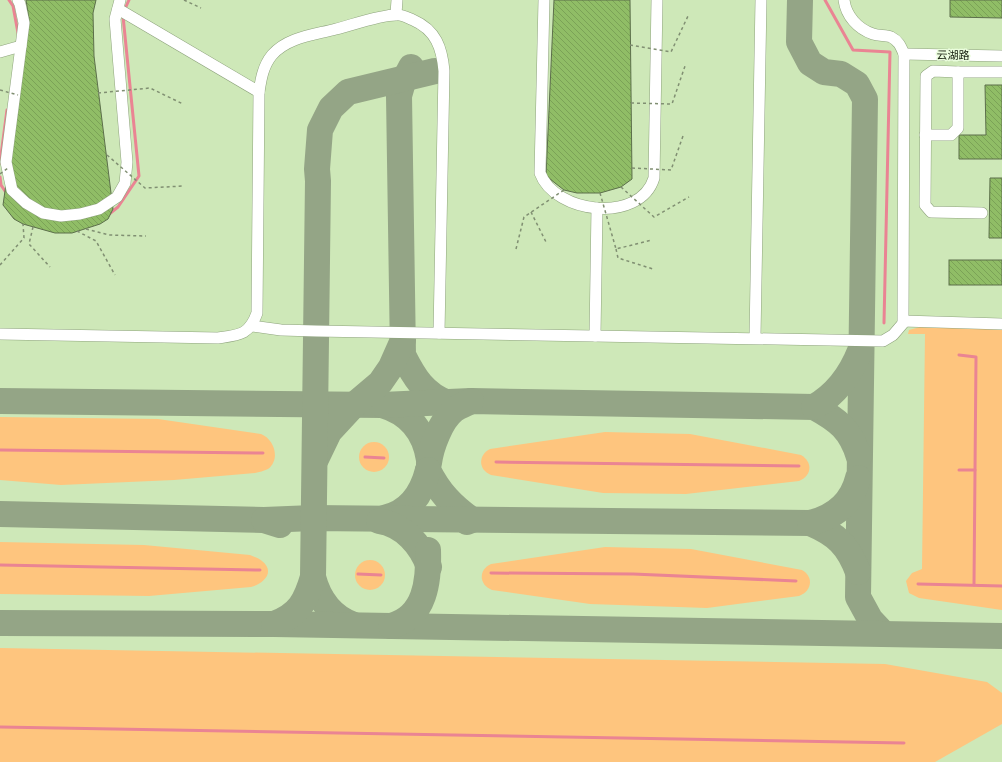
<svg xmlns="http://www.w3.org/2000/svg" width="1002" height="762" font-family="Arial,'Noto Sans SC',sans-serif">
<defs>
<pattern id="building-back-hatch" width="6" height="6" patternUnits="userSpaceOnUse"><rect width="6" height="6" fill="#90bd66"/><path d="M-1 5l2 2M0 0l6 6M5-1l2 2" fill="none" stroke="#7ba257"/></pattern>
</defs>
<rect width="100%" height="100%" fill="#dcf2c9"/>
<!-- built -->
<rect fill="#cee8b8" x="0" y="0" width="1002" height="762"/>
<!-- grass -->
<g fill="#fec57e">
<polygon points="920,327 1002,329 1002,610 919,598 909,593 906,581 912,573 922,569 925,334 908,334 909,330"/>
<path d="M0,417L158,419L261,434C274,439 281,459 268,469C264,471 259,472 255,473L174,480L61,485L0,480Z"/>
<path d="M605,432L690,434L801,455C813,462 812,476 799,481L686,494L603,493L491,475C478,470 478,455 490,449Z"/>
<circle cx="374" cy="457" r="15"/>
<path d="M0,542L144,545L250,555C254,557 259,558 262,561C276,572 263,584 251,587L149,596L0,594Z"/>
<path d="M605,547L691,549L802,570C814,577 812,591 799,596L707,608L590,604L492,590C479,585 478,570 491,564Z"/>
<circle cx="370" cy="575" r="15"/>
<polygon points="0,648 885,664 987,682 1002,693 1002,724 935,762 0,762"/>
</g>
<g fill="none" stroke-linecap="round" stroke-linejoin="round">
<!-- stream -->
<g stroke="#ea8493" stroke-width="3">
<polyline points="9,0 13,6 18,33"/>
<polyline points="825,0 853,50 890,52 884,323"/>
<polyline points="124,11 129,0"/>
<polyline points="0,163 7,110"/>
<polyline points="0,177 1,185 7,194"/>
<polyline points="108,215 118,207 139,176 123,16"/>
<polyline points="959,355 976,357 974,585"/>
<polyline points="0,450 263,453"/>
<polyline points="365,457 384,458"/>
<polyline points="496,462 799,466"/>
<polyline points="959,470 975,470"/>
<polyline points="0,565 260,570"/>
<polyline points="491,573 633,574 796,581"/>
<polyline points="358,574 381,575"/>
<polyline points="918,584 1002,586"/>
<polyline points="0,727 904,743"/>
</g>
<!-- taxiway -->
<g stroke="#94a586" stroke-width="26">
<polyline points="800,0 799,42 810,63 824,72 841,74 857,84 865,99 858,597 870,619 884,634"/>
<path d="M411,67L403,82L399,96L403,355C414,377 424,394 448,403"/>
<path d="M0,401L382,405C410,413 425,432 429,460"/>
<path d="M382,405L471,401L814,407C838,420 851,430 859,457"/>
<path d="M814,407C835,395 851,374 860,351"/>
<polyline points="316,459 329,432 354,405 380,383 391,367 403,340"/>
<path d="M429,463C431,447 441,420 454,410C459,406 466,404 471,401"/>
<path d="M428,470C439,492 452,506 472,520L467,522"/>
<polyline points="0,514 264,520 280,525"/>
<path d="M384,518C409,513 422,494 428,470"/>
<path d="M264,520L313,518L810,523C836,534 848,545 858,572"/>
<path d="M379,521C404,525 421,545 429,567"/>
<path d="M810,523C835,517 852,503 858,478"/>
<path d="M313,577C319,600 331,617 354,625"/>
<polyline points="0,623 274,624 1002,636"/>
<path d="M274,624C299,615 306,601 313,577L318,181L317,169L320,130L331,108L348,92L435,71"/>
<path d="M391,626C426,617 429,580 428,550"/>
</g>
</g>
<!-- building -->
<g fill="url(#building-back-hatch)" stroke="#5c6f4b">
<polygon points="26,0 96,0 93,13 94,56 113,209 108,219 100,224 72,233 55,233 23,224 14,219 3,205 27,36 29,19"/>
<polygon points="554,0 630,0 632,179 621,187 600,193 577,193 564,190 546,176"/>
<polygon points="950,0 1002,0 1002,18 950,17"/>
<polygon points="985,85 1002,85 1002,159 959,159 959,135 986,135"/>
<polygon points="990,178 1002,178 1002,238 989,238"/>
<rect x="949" y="260" width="53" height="25"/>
</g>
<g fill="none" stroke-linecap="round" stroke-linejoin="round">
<!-- minor casing -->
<g stroke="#8ea37d" stroke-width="12">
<g id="minor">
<polyline points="18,0 20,4 24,23 6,162 12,190 26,203 43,213 61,216 80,214 99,209 117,197 125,183 127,162 115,19 120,0"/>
<path d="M544,0L540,173C555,214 640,224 654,178L657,0"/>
<path d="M844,0C846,16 858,29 873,34C879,36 886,35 891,37C899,41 901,47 904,54L903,321L1002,324"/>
<polyline points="118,9 259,92"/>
<polyline points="396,14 397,0"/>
<polyline points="0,52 21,46"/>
<polyline points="904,54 1002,56"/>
<polyline points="958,72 933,71 926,76 925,205 931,212 982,213"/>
<polyline points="925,135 951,135 958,128 958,72 1002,72"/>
<polyline points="252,326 281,330 316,331 883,341 893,335 905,321"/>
<path d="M0,334L218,338C240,335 249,335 257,313L259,92C261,79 263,66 272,55C288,37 314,35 336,29C352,25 380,15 396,15C401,14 408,18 413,20C436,30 442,48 444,71L439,333"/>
<polyline points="595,336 597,208"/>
<polyline points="755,337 761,0"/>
</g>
</g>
<!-- path -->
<g stroke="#808f72" stroke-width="1.5" stroke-dasharray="3 3" stroke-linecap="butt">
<polyline points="184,0 201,8"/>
<polyline points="531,212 547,244"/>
<polyline points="33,227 29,244 50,267"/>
<polyline points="86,229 109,235 146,236"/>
<polyline points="77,231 96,241 115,275"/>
<polyline points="616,249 618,258 653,269"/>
<polyline points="0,265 24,238 23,224"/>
</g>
<!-- minor -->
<use href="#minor" stroke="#fff" stroke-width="11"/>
<!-- path-bridge -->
<g stroke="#808f72" stroke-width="1.5" stroke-dasharray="3 3" stroke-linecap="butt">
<polyline points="630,45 671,52 688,16"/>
<polyline points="0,90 18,95"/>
<polyline points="98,93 150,88 183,104"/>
<polyline points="631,103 672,104 685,66"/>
<polyline points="107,155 145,188 184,186"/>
<polyline points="632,168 671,170 683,136"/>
<polyline points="0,174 8,168"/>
<polyline points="621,187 654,217 689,197"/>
<polyline points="600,193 616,249 652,240"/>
<polyline points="516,249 524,217 564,190"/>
</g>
</g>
<g text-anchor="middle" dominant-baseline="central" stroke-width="3" stroke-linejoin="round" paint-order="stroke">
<!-- street labels -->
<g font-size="11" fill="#141c0d" stroke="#ebfedd">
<text transform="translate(953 55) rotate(1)">云湖路</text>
</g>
</g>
</svg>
